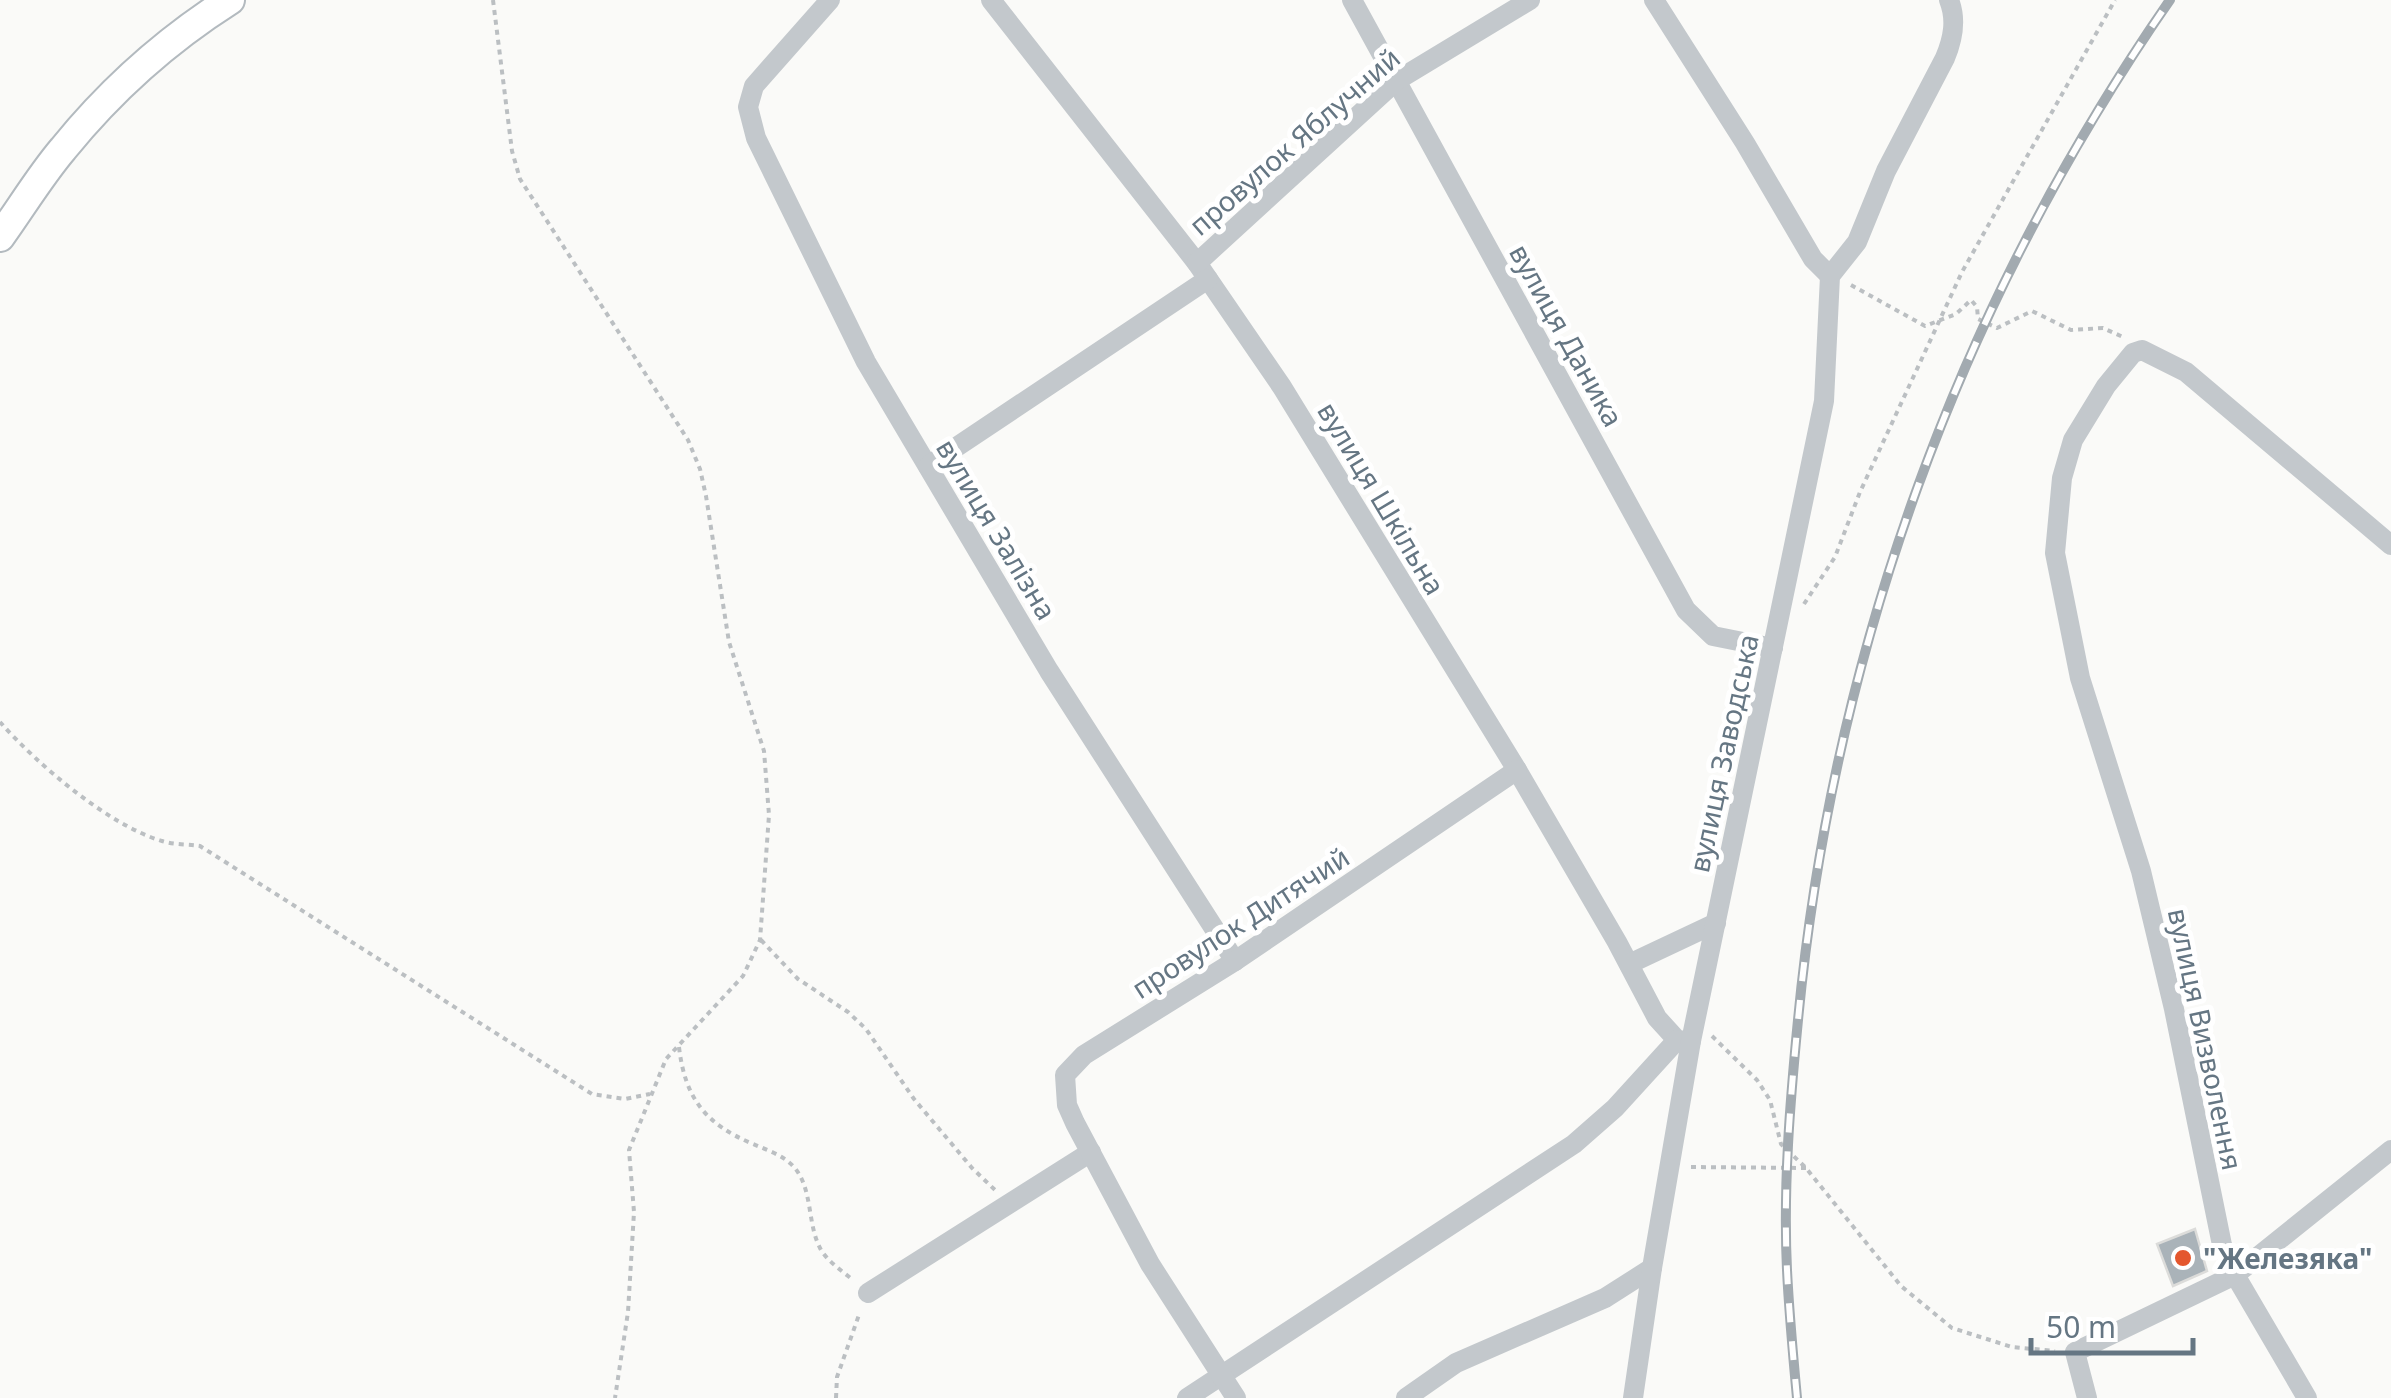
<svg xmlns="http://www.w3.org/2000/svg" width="2391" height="1398" font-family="'Noto Sans',sans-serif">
<rect width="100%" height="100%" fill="#fafaf8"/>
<!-- building -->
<polygon fill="#aab3b9" stroke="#dcdcda" stroke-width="2.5" points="2195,1229 2207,1271 2173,1286 2157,1244"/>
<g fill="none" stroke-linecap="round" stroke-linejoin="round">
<!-- secondary casing -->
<g stroke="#b3babf" stroke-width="32">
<path id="secondary" d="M0,237C21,208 40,176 63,149C110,91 167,40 230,0"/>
</g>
<!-- path -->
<g stroke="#bbbfc2" stroke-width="4" stroke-dasharray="5 5" stroke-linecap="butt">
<polyline points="493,0 512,151 520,179 688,440 700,469 706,496 729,642 764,751 769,815 760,940 743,976 666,1059 629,1150 634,1212 628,1312 615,1398"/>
<polyline points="1851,285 1925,326 1956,314 1971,300 1977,307 1978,319 1997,328 2032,311 2071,330 2103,328 2123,337"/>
<polyline points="1804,604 1835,557 1860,492 1962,272 2115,0"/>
<path d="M0,722C37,764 108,825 162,841C174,845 188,844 200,846L592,1094L625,1099L650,1094"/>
<polyline points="761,940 798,979 848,1012 866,1029 914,1099 972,1168 995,1190"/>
<polyline points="1712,1036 1757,1080 1770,1100 1781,1144 1806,1168 1901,1286 1952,1328 2012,1347 2055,1351"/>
<path d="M679,1047C685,1098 705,1124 753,1144C767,1150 783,1155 794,1167C813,1189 807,1223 820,1248C826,1260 842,1271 853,1280"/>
<polyline points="1691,1167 1806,1168"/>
<polyline points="836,1398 837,1377 860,1312"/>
</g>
<!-- street -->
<g stroke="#c3c8cc" stroke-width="20">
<polyline points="830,0 754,86 748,107 756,138 866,362 1049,671 1235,961"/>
<polyline points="991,0 1197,263 1282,387 1517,770 1617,942 1657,1018 1677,1040 1691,1041"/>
<polyline points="1352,0 1686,610 1713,636 1773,648"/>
<polyline points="1654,0 1745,143 1813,259 1830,276"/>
<polyline points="1197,263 1396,81 1530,0"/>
<polyline points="928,466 1208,279"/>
<polyline points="1629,964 1716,923"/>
<polyline points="868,1293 1091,1152"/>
<polyline points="1187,1398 1574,1144 1615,1108 1677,1040"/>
<polyline points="1236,1398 1150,1264 1075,1123 1067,1105 1065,1075 1084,1055 1235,961 1517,770"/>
<path d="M1406,1398L1456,1363L1605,1298L1652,1268L1691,1041L1824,401L1830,276L1857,242L1886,171L1945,58C1953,39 1957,20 1949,0"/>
<polyline points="1633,1398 1652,1268"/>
<polyline points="2087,1398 2075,1352 2235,1275 2391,1150"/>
<polyline points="2307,1398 2235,1275 2222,1245 2174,1009 2141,871 2080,678 2055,553 2062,478 2073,440 2106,386 2133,353 2142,350 2186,372 2391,545"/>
</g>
<!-- secondary -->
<use href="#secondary" stroke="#fff" stroke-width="28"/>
<!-- rail casing -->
<g stroke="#a2aab0" stroke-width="10">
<path id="rail" d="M1797,1398C1793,1355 1789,1312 1787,1270C1783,1187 1790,1102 1798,1020C1833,652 1959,304 2170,0"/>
</g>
<!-- rail -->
<use href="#rail" stroke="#fff" stroke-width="6" stroke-dasharray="19" stroke-linecap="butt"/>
</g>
<!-- markers -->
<circle fill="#e4572e" stroke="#fff" stroke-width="4" cx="2183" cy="1258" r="10"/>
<g text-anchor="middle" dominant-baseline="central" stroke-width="10" stroke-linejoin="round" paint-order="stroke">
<!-- street labels -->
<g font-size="28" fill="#657683" stroke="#fff">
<text transform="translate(1294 141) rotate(-41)">провулок Яблучний</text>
<text transform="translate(1567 335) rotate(61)">вулиця Даника</text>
<text transform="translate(1382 498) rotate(59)">вулиця Шкільна</text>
<text transform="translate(997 529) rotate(59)">вулиця Залізна</text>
<text transform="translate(1723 753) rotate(-78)">вулиця Заводська</text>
<text transform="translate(1240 922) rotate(-33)">провулок Дитячий</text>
<text transform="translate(2206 1039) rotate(78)">вулиця Визволення</text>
</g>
<!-- poi labels -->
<g font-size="28" font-weight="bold" fill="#657683" stroke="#fff" text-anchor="start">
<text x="2203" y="1258">"Железяка"</text>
</g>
</g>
<!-- scale -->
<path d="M2031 1338v15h162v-15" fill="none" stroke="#657683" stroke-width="5"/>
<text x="2046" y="1338" font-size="30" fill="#657683" stroke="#ffffff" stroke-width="8" paint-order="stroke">50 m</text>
</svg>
